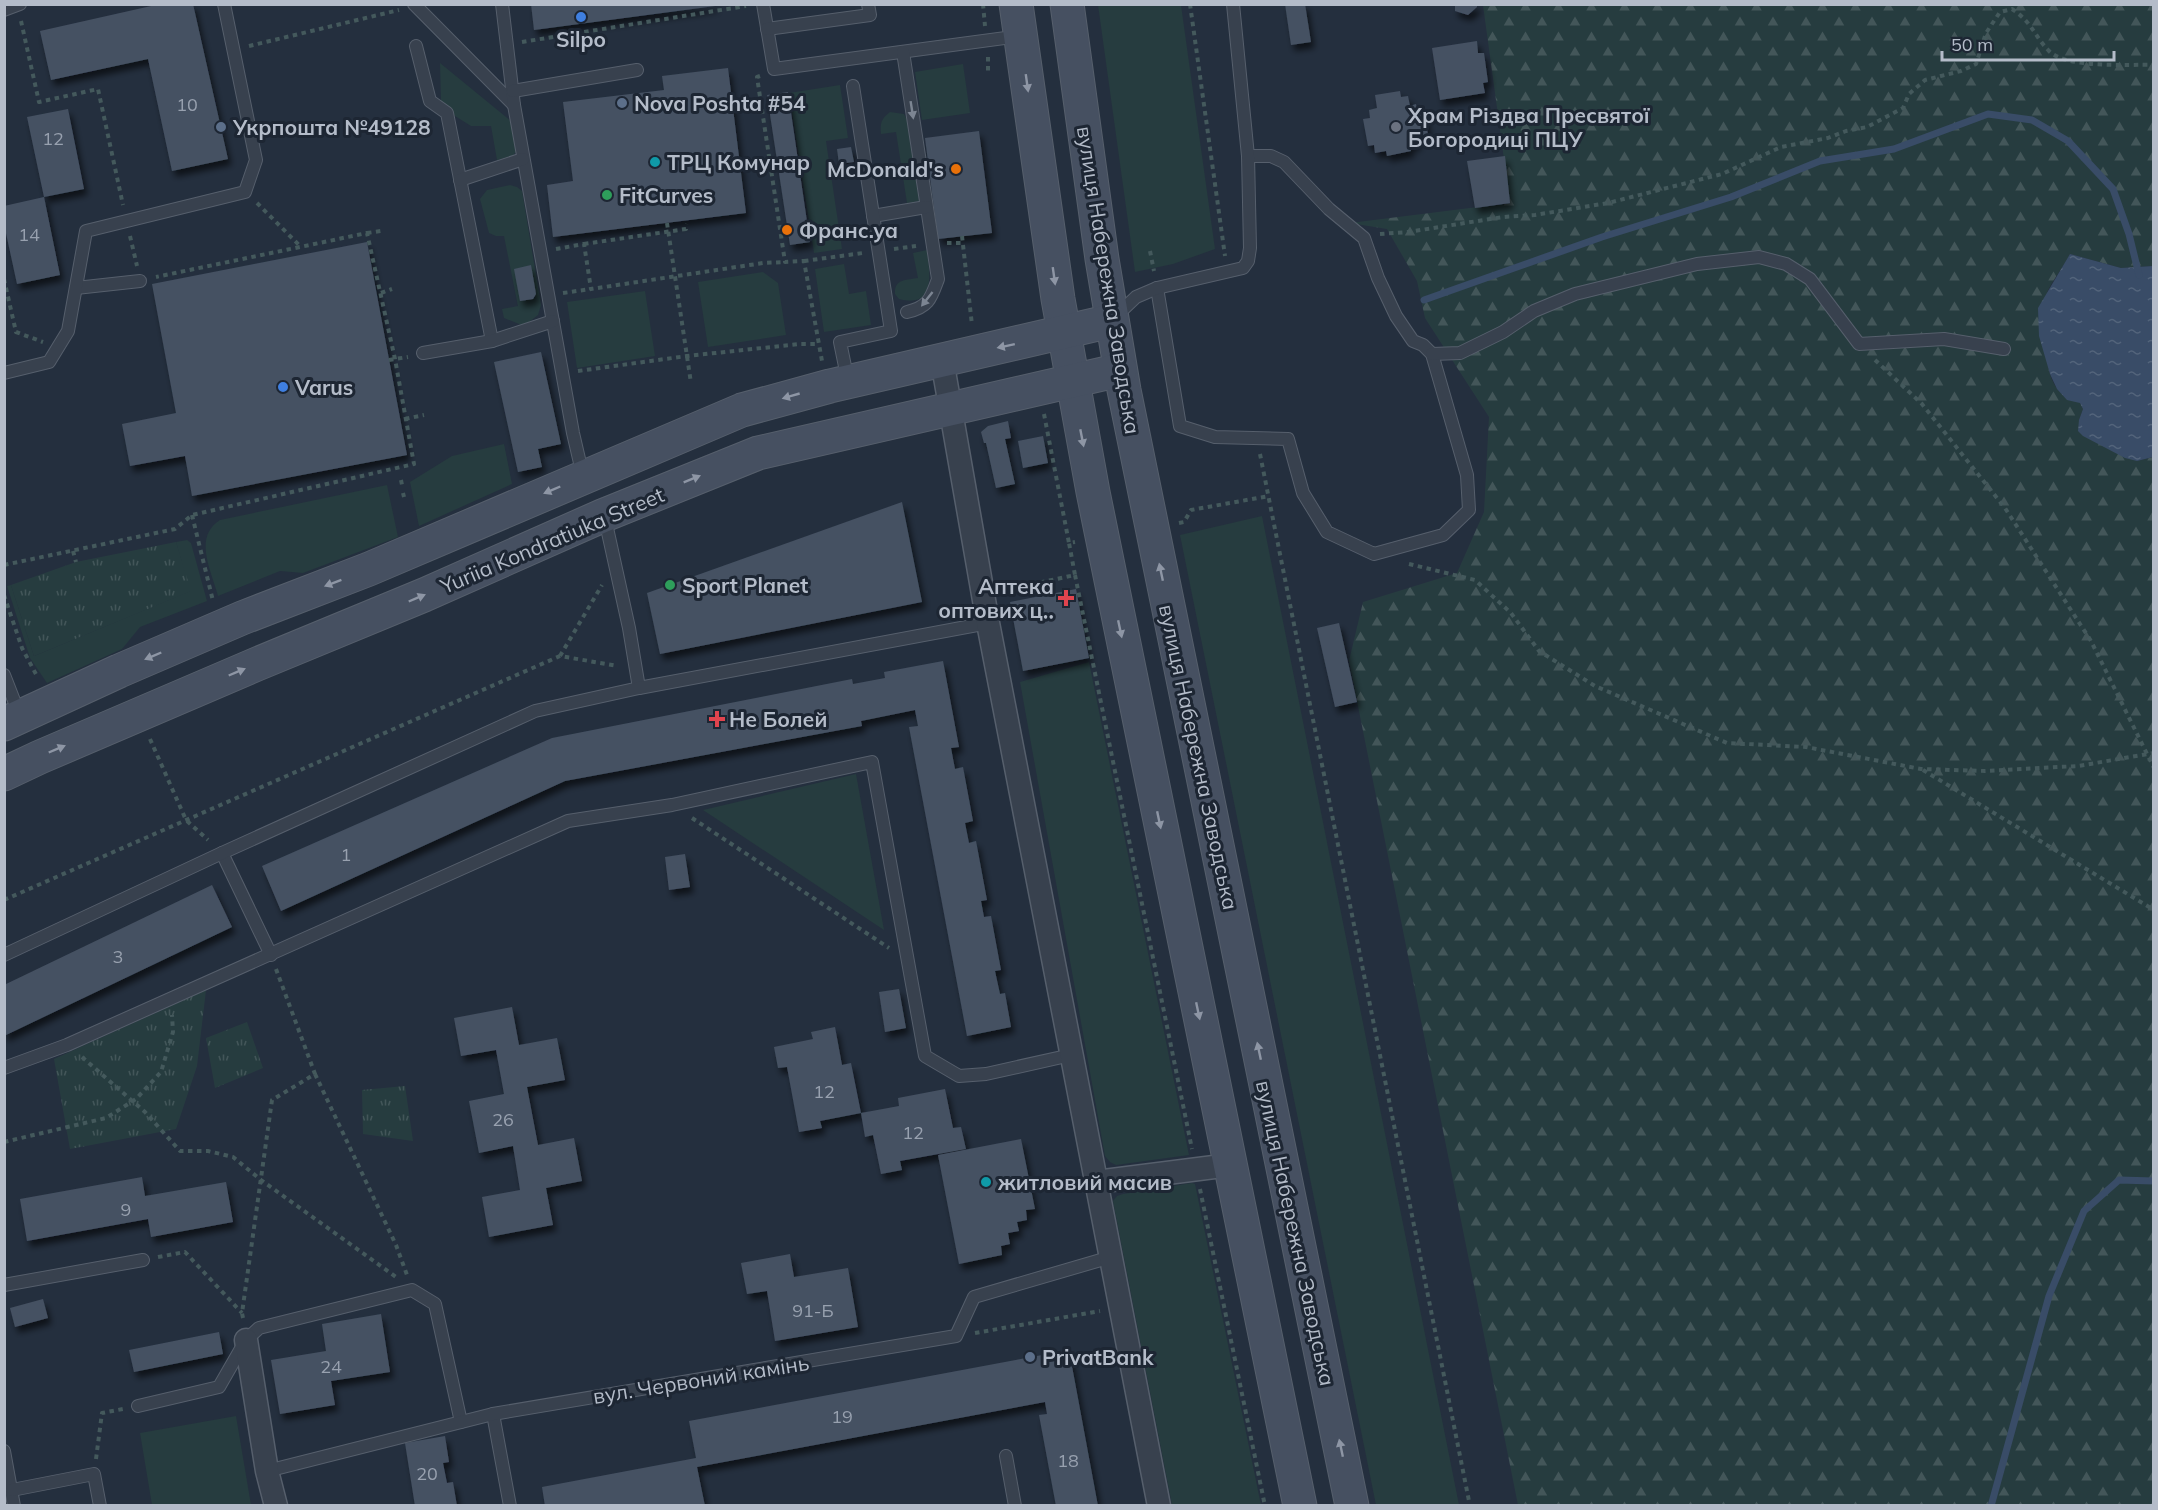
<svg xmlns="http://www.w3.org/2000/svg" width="2158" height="1510" font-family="Mulish,sans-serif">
<defs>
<pattern id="forest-firs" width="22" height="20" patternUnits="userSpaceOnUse" patternTransform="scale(1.5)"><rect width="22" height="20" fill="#263c3f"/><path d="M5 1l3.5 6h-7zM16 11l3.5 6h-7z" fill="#435659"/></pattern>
<pattern id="park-tufts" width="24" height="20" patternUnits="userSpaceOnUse" patternTransform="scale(1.5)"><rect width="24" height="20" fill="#263c3f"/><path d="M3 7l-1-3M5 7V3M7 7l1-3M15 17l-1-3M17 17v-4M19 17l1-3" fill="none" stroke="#435659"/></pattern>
<pattern id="water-ripples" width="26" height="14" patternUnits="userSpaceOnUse" patternTransform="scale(1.5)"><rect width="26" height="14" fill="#394c67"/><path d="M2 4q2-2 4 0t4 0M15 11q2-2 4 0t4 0" fill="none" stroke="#53647b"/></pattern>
<filter id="shadow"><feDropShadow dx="3.5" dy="6" stdDeviation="3" flood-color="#0009"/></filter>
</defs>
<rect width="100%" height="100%" fill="#242f3e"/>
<!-- green -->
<g fill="#263c3f">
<polygon points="1098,5 1181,5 1215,249 1173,264 1135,272"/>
<polygon points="440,63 512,122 516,152 512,156 497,160 491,126 471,126 455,116 441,101"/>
<polygon points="963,64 970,113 922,120 915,72"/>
<polygon points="840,85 848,138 826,141 842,249 814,253 789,93"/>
<path d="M890,112L904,114L907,120L919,201L907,203L896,132L881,134C880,123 881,119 890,112Z"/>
<polygon points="510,185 517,187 522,191 541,305 538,315 524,326 504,318 502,309 518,306 504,236 496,236 489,233 480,199 487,190"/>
<path d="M927,250C930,273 936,309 899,299L895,294C894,279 906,280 918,278L913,253Z"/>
<polygon points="844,264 849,294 866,291 871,325 824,332 815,269"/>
<polygon points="763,272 778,283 786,335 708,347 698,282"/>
<polygon points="645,291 655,356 577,368 567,302"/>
<polygon points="504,444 512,484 419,526 410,482 452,456"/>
<path d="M387,485L398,537L303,573L280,571L218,596C211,570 193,537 220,520Z"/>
<polygon points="1262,516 1459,1505 1376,1505 1180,535"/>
<polygon points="187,540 191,543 207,601 140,627 122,649 47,683 30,658 7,586 11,585 34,656 190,591 176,542"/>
<polygon points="1089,662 1189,1155 1116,1165 1110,1162 1105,1156 1020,682"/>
<polygon points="856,774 884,930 703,810"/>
<polygon points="1192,1183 1195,1184 1261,1505 1172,1505 1113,1201 1117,1196 1123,1194"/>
<polygon points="236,1416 251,1505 152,1505 140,1433"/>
</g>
<!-- forest -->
<path fill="url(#forest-firs)" d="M1483,5H2153V266L2121,268L2070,254C2067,261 2047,289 2047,293C2045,304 2047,315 2047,326C2047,356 2043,395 2080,402L2083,409L2079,420L2137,461L2153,457V1505H1518L1349,661L1363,602L1457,573L1484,512L1489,417L1425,318L1417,281L1387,229L1350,223L1510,203Z"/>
<!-- park -->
<g fill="url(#park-tufts)">
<polygon points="176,542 191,591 34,656 11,585 76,562"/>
<polygon points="206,990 197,1066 176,1129 70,1149 54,1059"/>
<polygon points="247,1022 263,1068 215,1088 206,1038"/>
<polygon points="405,1086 413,1141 363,1134 362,1090"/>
</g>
<!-- water -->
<polygon fill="url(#water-ripples)" points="2070,254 2121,268 2153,266 2153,457 2137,461 2125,458 2083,436 2078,431 2079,420 2083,409 2080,403 2067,400 2057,389 2050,374 2039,336 2038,308"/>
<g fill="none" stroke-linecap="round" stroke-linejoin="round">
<!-- stream -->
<g stroke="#394c67" stroke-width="7">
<polyline points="1424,300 1602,237 1731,197 1820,161 1894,149 1988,114 2032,120 2068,141 2113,189 2129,234 2139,275"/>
<polyline points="1991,1506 2049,1296 2084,1211 2119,1180 2154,1181"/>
</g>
</g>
<!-- building -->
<g fill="#455162" filter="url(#shadow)">
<polygon points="160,4 193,4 228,159 172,171 148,59 51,80 40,31"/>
<polygon points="531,4 715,4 715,6 534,30"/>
<polygon points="1285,4 1305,4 1311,42 1291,45"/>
<polygon points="1455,4 1477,4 1477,7 1468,15 1455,11"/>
<polygon points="1477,41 1478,53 1484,53 1488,82 1483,83 1485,93 1440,100 1432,48"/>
<polygon points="728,68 746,213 553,237 547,185 573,181 563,102 664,90 662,76"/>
<polygon points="1400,91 1401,97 1408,96 1410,106 1416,104 1417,110 1424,109 1428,135 1416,137 1418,144 1410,145 1411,151 1387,156 1386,151 1375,153 1374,145 1368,146 1363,119 1370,118 1369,110 1377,108 1375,95"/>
<polygon points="788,92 810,242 790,245 767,95"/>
<polygon points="68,109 84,189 44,197 60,275 17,284 4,224 4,206 44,197 27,117"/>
<polygon points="979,131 992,233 938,239 925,138"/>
<polygon points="851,147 854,162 839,164 837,149"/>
<polygon points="1505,156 1510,203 1475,208 1467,161"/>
<polygon points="367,242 407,455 192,496 185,456 130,466 122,424 176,413 152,284"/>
<polygon points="531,265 536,294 533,299 520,301 514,269"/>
<polygon points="541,352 561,444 538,449 542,467 518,472 494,362"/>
<polygon points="1008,421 1011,438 1005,439 1015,484 996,488 986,443 984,443 981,432 988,426"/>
<polygon points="1043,436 1048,463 1023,468 1018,441"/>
<polygon points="902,502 922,602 660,654 647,593"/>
<polygon points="1076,589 1089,658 1023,671 1010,602"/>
<polygon points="1339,623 1357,702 1335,707 1317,628"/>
<polygon points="943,661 959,747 951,748 955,769 963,767 973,821 965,823 969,843 976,841 987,900 981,901 984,917 991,916 1001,970 995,971 1000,994 1005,993 1011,1027 967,1036 909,727 918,726 915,710 861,721 862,726 565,781 281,911 262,866 552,738 852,679 853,684 885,678 884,672"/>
<polygon points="685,854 690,887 669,890 665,857"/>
<polygon points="212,885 232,927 4,1036 4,985"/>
<polygon points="899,989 906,1028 885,1032 879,992"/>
<polygon points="512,1007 519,1045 557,1038 565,1080 527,1087 538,1145 574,1138 582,1181 546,1188 553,1225 489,1237 482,1197 520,1190 513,1146 479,1153 469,1101 504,1094 496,1050 461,1056 454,1018"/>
<polygon points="835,1027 842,1065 851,1063 861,1113 899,1106 898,1098 945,1089 953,1128 961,1127 966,1149 900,1161 902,1170 881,1174 873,1135 865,1137 861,1113 820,1121 822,1128 799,1132 787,1067 778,1068 774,1047 813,1039 811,1032"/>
<polygon points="1021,1139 1035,1209 1026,1210 1027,1220 1017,1222 1019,1231 1008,1233 1010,1244 1001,1246 1002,1255 959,1264 938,1155"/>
<polygon points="142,1177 145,1196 226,1182 233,1222 151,1237 148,1219 27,1241 20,1199"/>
<polygon points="790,1254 794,1277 848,1268 858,1327 775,1341 767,1291 747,1294 741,1263"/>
<polygon points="43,1299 48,1318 15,1327 10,1308"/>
<polygon points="381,1314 390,1372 331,1381 335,1405 280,1414 271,1360 326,1351 322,1324"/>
<polygon points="219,1332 223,1354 134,1372 129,1350"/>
<polygon points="1069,1350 1098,1506 1056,1506 1039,1415 1047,1414 1045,1402 697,1467 705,1506 545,1506 542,1487 696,1458 689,1421"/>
<polygon points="445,1436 449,1462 443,1463 447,1483 453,1482 457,1506 415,1506 405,1443"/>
</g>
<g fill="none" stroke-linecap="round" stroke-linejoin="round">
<!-- service casing -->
<g stroke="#565f6c" stroke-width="14">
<g id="service">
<polyline points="414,4 514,105"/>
<polyline points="502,4 514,105 573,433 583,476"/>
<polyline points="763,4 774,69 1020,36"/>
<polyline points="4,10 20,4"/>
<polyline points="767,29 870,15 868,4"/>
<polyline points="416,46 430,101 447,113 492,341"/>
<path d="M903,52L938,279C931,298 929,307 907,312"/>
<polyline points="513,91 637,70"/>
<polyline points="460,180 523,159"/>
<polyline points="873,216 926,207"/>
<polyline points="76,288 140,281"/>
<polyline points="1157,288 1180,426 1215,437 1288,439 1303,493 1327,532 1374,554 1443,535 1469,510 1467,475 1432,354 1423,345 1413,341 1396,316 1378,278 1364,238 1329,209 1284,162 1271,156 1248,156"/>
<polyline points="1116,316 1136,297 1157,288 1243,268 1248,261 1250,248 1248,156 1233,4"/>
<polyline points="423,353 492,341 553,321"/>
<polyline points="1432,354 1460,353 1503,332 1534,311 1575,294 1697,264 1759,257 1786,264 1810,279 1859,344 1944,339 2004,349"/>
<polyline points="4,373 49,362 68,331 86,231 245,192 256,160 224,4"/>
<polyline points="848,381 840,342 891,331 853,86"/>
<polyline points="603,517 607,528 629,628 639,688"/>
<polyline points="4,675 20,716"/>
<polyline points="222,853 271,955"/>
<polyline points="4,955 222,853 535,711 639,688 988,623"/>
<polyline points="4,1068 67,1045 568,821 672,805 872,762 925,1056 959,1076 986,1074 1071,1055"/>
<polyline points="4,1285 143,1260"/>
<polyline points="138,1406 219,1387 246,1340 259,1328 412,1290 435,1304 461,1422"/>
<polyline points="493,1414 510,1506"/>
<polyline points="4,1451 14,1506"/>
<polyline points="1006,1456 1015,1506"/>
<polyline points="267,1471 493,1414 956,1336 974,1297 1111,1257"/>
<polyline points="12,1490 94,1474 100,1506"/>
</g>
</g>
<!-- minor casing -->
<g stroke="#565f6c" stroke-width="25">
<g id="minor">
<polyline points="942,360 988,623 1159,1506"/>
<polyline points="1096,1182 1230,1165"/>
<polyline points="246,1340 267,1471 276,1506"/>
</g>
</g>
<!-- secondary casing -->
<g stroke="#565f6c" stroke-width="35">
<g id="secondary">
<polyline points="1016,4 1058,299 1093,492 1300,1506"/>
<polyline points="1067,4 1102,259 1124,390 1352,1506"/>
<polyline points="4,724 119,671 242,618 369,569 742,410 830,386 1111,321"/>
<polyline points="4,774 40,757 257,664 424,595 602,516 758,453 1120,370"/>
</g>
</g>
<!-- path -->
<g stroke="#44595c" stroke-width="4" stroke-dasharray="4.5 4.5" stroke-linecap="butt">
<polyline points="983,4 985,26"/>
<polyline points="1190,4 1225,256"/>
<polyline points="21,21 39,102 98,89 123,205"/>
<polyline points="522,42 746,6"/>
<polyline points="249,46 399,10"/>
<polyline points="988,57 988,71"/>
<polyline points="760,76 757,77 785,262 804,261 822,361"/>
<polyline points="257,203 301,247"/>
<polyline points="667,223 691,383"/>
<polyline points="367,233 381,231"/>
<path d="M1380,234L1408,232L1503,217L1535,215L1608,203L1722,174L1781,147L1828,138L1846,131L1867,127L1903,108L1909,94L1925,80L1961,71L1976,64L1986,33L2000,12L2012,9C2033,23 2034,36 2049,51C2067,69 2127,64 2154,65"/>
<polyline points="130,236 137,266"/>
<polyline points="962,236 972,325"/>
<polyline points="947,243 962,243"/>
<polyline points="584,244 686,229 687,224"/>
<polyline points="556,249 584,244 591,289 763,263 785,262"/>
<polyline points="894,249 916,246"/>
<polyline points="1150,251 1154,271"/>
<polyline points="804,261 863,253"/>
<polyline points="4,279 16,332 43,342"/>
<polyline points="381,293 392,289"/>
<polyline points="563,293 591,289"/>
<polyline points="389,360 408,357"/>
<polyline points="1875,360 1922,404 2005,508 2091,641 2154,768"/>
<polyline points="578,371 687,356 800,344 819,344"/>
<polyline points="1044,414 1069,543"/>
<polyline points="405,419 424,415"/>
<polyline points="1260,454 1470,1506"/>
<polyline points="401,480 402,485"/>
<polyline points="403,493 404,497"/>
<polyline points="192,515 213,601"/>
<polyline points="1179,523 1184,522 1191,510 1269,496"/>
<polyline points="73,551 76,562"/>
<polyline points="1409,564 1475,580 1511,613 1539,651 1595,686 1727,743 1806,747 1921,769 1985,771 2078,766 2154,753"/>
<polyline points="4,565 175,529 192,515 414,464 395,359 367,233 156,277"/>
<polyline points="1075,575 1192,1149"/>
<polyline points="1005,590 1075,575 1069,543 1075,542"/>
<polyline points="4,595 22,648 38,678"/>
<polyline points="560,656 602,585"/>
<polyline points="150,739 186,820 208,840"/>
<polyline points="1923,770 2154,910"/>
<polyline points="692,818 889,948"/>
<polyline points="4,900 560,656 618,666"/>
<polyline points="82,1057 145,1112 180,1151 208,1151 233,1157 261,1180 396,1277"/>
<polyline points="315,1074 396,1245 407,1275"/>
<polyline points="4,1142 106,1118 136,1099 161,1072 173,1032 172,1015"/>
<polyline points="1200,1189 1265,1506"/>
<polyline points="158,1257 185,1252 242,1313"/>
<polyline points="243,1318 242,1313 272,1100 315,1074 276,969"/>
<polyline points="975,1333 1100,1311"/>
<polyline points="96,1459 102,1413 123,1409"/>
</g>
<!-- service -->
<use href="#service" stroke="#38414e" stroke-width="12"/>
<!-- minor -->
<use href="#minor" stroke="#38414e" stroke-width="22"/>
<!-- secondary -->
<use href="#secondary" stroke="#465061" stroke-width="33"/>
</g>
<!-- one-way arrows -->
<defs><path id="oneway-solid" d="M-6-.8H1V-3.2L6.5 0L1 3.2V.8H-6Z" transform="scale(1.5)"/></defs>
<g fill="#8e96a5">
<use href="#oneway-solid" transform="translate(1027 83) rotate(82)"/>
<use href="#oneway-solid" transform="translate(1054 276) rotate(82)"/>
<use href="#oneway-solid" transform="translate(1006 346) rotate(168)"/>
<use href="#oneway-solid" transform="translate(791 396) rotate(164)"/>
<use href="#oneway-solid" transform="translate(1082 438) rotate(79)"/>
<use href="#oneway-solid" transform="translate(692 479) rotate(-22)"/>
<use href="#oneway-solid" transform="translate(552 490) rotate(157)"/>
<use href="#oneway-solid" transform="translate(1161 572) rotate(-102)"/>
<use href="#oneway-solid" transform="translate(333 583) rotate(159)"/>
<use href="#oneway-solid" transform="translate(417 598) rotate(-23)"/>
<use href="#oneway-solid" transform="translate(1120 629) rotate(78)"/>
<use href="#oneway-solid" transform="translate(153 656) rotate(157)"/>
<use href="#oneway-solid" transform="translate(237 672) rotate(-23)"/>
<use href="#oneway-solid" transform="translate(57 749) rotate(-23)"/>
<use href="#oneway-solid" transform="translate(1159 820) rotate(78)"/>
<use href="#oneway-solid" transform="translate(1198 1011) rotate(78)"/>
<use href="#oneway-solid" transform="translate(1259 1051) rotate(-102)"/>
<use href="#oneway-solid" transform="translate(1341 1448) rotate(-102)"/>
</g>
<g fill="#7c8592">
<use href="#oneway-solid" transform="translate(912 110) rotate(81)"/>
<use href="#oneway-solid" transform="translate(927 299) rotate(128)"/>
</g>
<!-- markers -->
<g fill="#3f7fe0" stroke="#1d2633" stroke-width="2">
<circle cx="581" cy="17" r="6"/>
<circle cx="283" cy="387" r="6"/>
</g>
<g fill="#5c6f8a" stroke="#1d2633" stroke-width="2">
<circle cx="622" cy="103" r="6"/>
<circle cx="221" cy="127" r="6"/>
<circle cx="1030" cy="1357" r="6"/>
</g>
<circle fill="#6b7280" stroke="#1d2633" stroke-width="2" cx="1396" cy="127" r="6"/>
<g fill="#0f9aa8" stroke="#1d2633" stroke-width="2">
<circle cx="655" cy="162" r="6"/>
<circle cx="986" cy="1182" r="6"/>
</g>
<g fill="#e8710a" stroke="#1d2633" stroke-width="2">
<circle cx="956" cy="169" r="6"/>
<circle cx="787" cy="230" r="6"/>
</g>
<g fill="#2e9e5b" stroke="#1d2633" stroke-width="2">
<circle cx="607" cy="195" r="6"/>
<circle cx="670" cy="585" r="6"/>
</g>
<g fill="#e0444e" stroke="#1d2633" stroke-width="2">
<path d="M1063 589h6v6h6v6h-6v6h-6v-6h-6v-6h6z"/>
<path d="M714 710h6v6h6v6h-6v6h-6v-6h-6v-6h6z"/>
</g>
<g text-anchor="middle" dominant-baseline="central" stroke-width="6" stroke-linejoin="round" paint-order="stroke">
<!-- number labels -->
<g font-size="18" fill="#98a1af">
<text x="187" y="104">10</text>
<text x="53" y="138">12</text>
<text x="29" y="234">14</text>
<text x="346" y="854">1</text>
<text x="118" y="956">3</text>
<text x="824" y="1091">12</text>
<text x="503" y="1119">26</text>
<text x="913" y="1132">12</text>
<text x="126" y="1209">9</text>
<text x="813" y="1310">91-Б</text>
<text x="331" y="1366">24</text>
<text x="842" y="1416">19</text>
<text x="1068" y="1460">18</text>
<text x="427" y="1473">20</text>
</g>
<!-- poi labels -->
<g font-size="21" font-weight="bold" fill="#b4bcc9" stroke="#1d2633" text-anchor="start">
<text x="581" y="39" text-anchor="middle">Silpo</text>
<text x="634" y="103">Nova Poshta #54</text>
<text x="1408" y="115">Храм Різдва Пресвятої<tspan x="1408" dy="24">Богородиці ПЦУ</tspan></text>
<text x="233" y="127">Укрпошта №49128</text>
<text x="667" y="162">ТРЦ Комунар</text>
<text x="944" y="169" text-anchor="end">McDonald's</text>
<text x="619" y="195">FitCurves</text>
<text x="799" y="230">Франс.уа</text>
<text x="295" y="387">Varus</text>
<text x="682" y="585">Sport Planet</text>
<text x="1054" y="586" text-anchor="end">Аптека<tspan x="1054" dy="24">оптових ц‥</tspan></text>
<text x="729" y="719">Не Болей</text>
<text x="998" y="1182">житловий масив</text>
<text x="1042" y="1357">PrivatBank</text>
</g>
<!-- street labels -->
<g font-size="21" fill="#b4bcc9" stroke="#1d2633">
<text transform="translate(1109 280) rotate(81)">вулиця Набережна Заводська</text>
<text transform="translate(552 540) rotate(-23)">Yuriia Kondratiuka Street</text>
<text transform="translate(1199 757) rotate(78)">вулиця Набережна Заводська</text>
<text transform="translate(1296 1233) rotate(78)">вулиця Набережна Заводська</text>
<text transform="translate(701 1379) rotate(-9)">вул. Червоний камінь</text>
</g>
</g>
<!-- border -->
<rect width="2158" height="1510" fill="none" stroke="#b4bcc9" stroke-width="12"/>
<!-- scale -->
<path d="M1942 51v9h172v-9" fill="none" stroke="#b4bcc9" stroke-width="3"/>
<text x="1951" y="51" font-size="18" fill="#b4bcc9" stroke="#1d2633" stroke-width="4.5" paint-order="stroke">50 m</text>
</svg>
